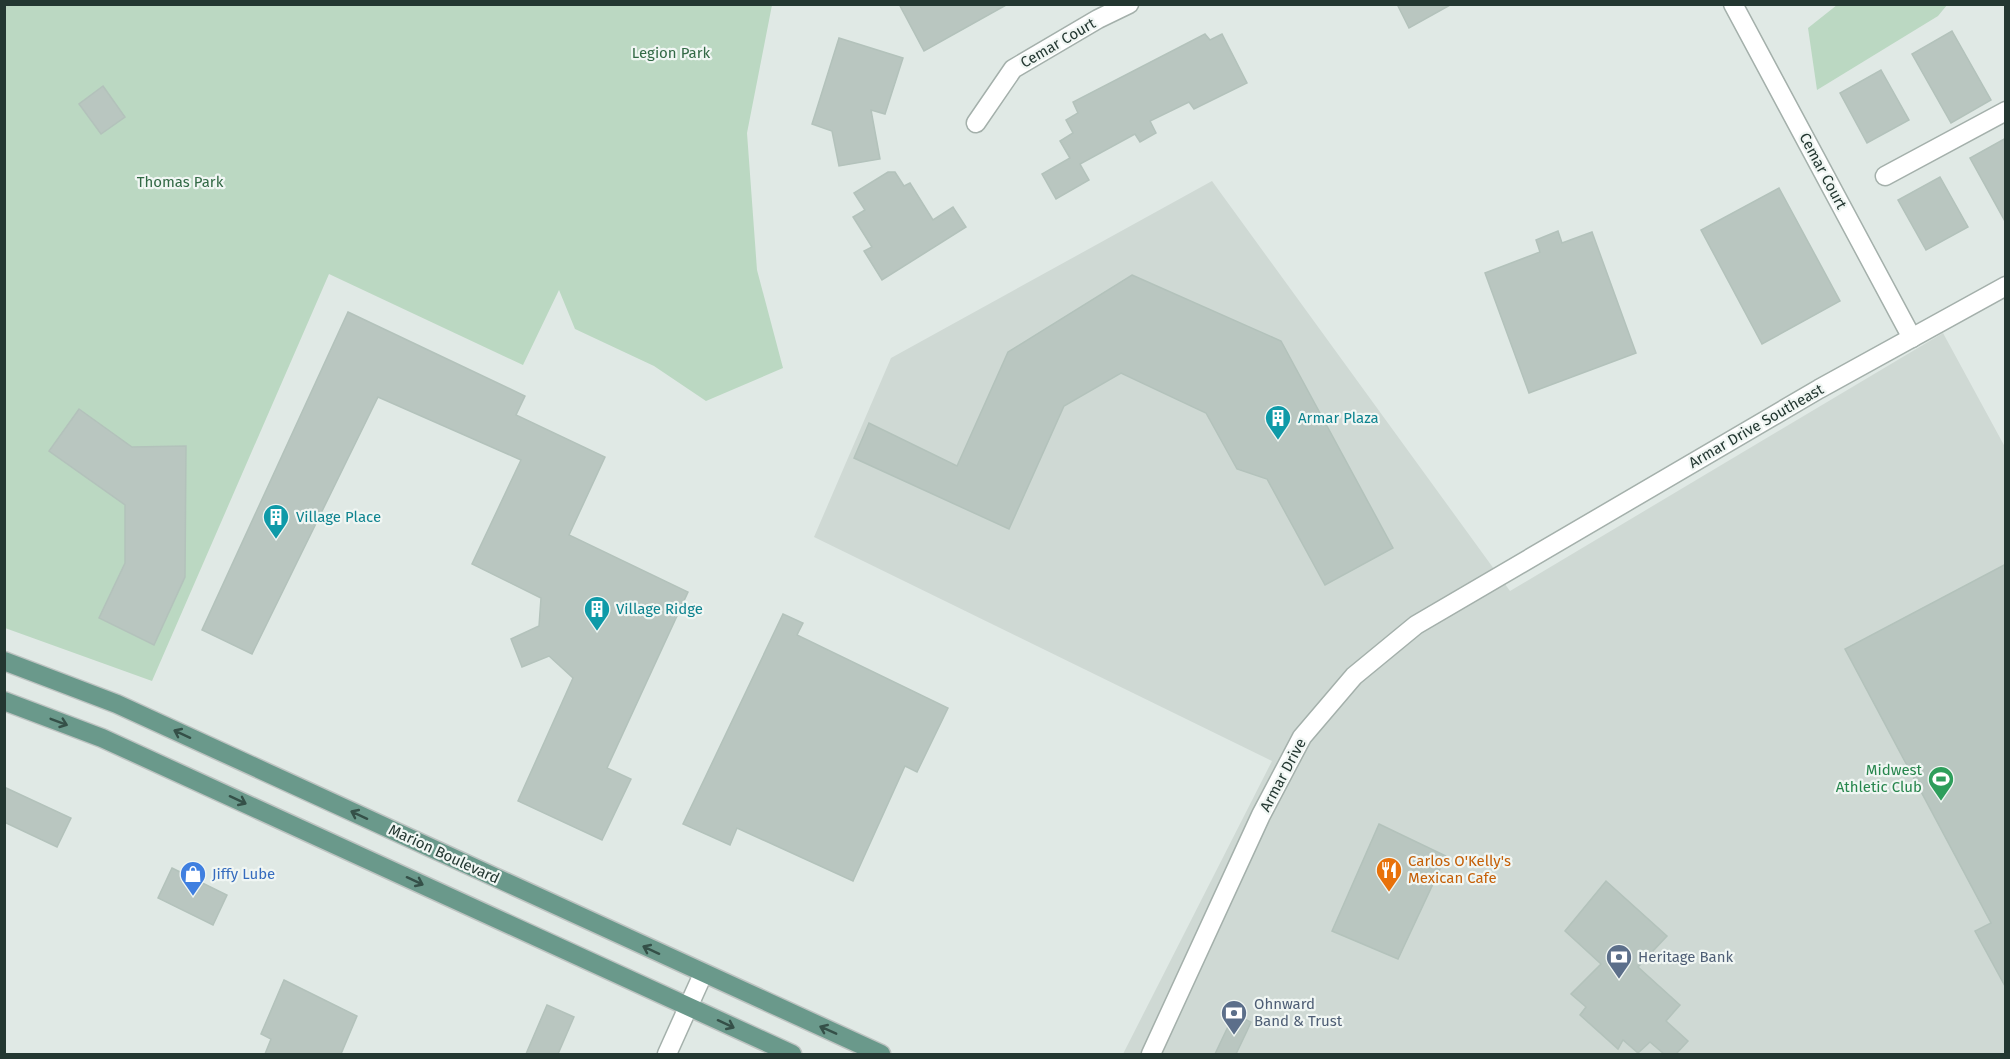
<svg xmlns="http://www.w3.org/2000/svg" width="2010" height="1059" font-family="'Fira Sans',sans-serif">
<rect width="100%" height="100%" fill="#e0e9e5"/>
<!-- built -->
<polygon fill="#cfd9d4" points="1212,181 1510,591 1943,333 2005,447 2005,1054 1123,1054 1272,761 814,537 891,358"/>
<!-- green -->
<g fill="#bbd8c2">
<polygon points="4,5 772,5 747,133 757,270 783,368 706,401 654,366 575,329 559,290 523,365 329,274 152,681 5,628"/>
<polygon points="1837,5 1837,4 1947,5 1938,16 1817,90 1808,28"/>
</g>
<!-- building -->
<g fill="#b9c6c0" stroke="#b3c2bb" stroke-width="1.5">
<polygon points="899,4 1008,4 924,51"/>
<polygon points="1397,4 1452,4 1409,28"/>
<polygon points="1952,31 1991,100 1951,123 1912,54"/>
<polygon points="1205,34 1210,40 1222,34 1247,83 1194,109 1189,102 1150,121 1156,133 1140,142 1135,134 1080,164 1089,180 1056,199 1042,174 1070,158 1060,141 1073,133 1066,120 1078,113 1073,102"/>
<polygon points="839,38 903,58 885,114 871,110 880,159 839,166 832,131 812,124"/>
<polygon points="1881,70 1909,120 1867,143 1840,93"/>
<polygon points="103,86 125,117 101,134 79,104"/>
<polygon points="2006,138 2006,223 1970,158"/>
<polygon points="888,172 895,172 904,186 910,183 933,220 953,207 966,227 882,280 864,251 872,247 853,217 865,210 854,193"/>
<polygon points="1940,177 1968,227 1926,250 1898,200"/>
<polygon points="1779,188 1840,301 1762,344 1701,230"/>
<polygon points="1558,231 1562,243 1592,232 1636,353 1529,393 1485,273 1540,252 1536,240"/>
<polygon points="1132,275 1281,341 1393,548 1325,585 1267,479 1237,469 1206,413 1121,373 1064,406 1009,529 854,458 869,423 957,466 1008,352"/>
<polygon points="348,312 525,396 516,415 605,457 569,535 688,592 607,768 631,779 602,840 518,801 573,678 549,656 522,667 511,639 539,626 541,598 472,564 521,460 378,397 252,654 202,630"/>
<polygon points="79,409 132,447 186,446 185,577 154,645 99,618 125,563 125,505 49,451"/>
<polygon points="2006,564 2006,988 1975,931 1991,923 1845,649"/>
<polygon points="783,614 803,623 797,635 948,708 917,772 905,766 853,881 737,828 730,845 683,824"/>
<polygon points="4,787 71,818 57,847 4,822"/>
<polygon points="1379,824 1446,856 1398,959 1332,931"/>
<polygon points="172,868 227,895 213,925 158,898"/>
<polygon points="1606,881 1667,936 1638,967 1680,1005 1666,1021 1688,1041 1676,1054 1664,1054 1650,1042 1638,1053 1623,1040 1618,1049 1580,1015 1586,1007 1571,994 1601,964 1565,931"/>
<polygon points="284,980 357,1016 341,1054 265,1054 271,1039 261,1034"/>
<polygon points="547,1005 574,1017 558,1054 526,1054"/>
<polygon points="1234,1014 1251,1022 1247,1031 1236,1054 1215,1054"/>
</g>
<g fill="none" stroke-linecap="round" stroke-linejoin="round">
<!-- street casing -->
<g stroke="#a4b0ab" stroke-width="21">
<g id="street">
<polyline points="1733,4 1912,338"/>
<polyline points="976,123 1013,69 1098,19 1129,4"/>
<polyline points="1885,176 2006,111"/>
<polyline points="667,1054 703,974"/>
<polyline points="1151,1054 1261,815 1302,737 1354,676 1416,625 1819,389 2006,286"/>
</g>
</g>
<!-- primary casing -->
<g stroke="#bdc3c1" stroke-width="21">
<g id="primary">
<polyline points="4,661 117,704 881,1054"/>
<polyline points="4,701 102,738 792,1054"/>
</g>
</g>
<!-- street -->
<use href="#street" stroke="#fff" stroke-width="18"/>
<!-- primary -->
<use href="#primary" stroke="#6a998b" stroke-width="18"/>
</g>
<!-- one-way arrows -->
<defs><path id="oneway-shaft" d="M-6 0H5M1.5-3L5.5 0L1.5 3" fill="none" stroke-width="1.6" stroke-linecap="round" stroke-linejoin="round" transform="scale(1.5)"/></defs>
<g stroke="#355048">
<use href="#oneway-shaft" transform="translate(59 722) rotate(21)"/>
<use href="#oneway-shaft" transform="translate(182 734) rotate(-155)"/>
<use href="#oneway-shaft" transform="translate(238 800) rotate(25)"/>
<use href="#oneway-shaft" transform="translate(359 815) rotate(-155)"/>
<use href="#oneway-shaft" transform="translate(415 881) rotate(25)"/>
<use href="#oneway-shaft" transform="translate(651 950) rotate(-155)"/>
<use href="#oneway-shaft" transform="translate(726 1024) rotate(25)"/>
<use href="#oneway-shaft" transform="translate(828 1030) rotate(-156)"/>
</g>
<!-- icons -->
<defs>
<g id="building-pin" transform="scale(1.35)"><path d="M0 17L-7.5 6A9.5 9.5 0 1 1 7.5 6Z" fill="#0f9aa8" stroke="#f0f6f3"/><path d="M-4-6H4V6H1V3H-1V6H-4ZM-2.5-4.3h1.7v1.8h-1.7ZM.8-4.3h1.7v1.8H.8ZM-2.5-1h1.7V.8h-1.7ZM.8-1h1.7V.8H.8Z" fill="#fff"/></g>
<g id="stadium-pin" transform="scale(1.35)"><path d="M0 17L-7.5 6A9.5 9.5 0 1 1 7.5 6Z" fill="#2e9e5b" stroke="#f0f6f3"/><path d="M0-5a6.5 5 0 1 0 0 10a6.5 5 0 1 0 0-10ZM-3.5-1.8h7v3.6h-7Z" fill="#fff"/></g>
<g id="restaurant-pin" transform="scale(1.35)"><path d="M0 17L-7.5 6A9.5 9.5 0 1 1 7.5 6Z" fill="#e8710a" stroke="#f0f6f3"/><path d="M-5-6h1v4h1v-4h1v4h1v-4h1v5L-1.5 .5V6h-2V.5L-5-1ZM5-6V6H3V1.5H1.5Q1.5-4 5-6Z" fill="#fff"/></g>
<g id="shop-pin" transform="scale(1.35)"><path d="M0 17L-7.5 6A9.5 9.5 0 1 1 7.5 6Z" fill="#3f7fe0" stroke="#f0f6f3"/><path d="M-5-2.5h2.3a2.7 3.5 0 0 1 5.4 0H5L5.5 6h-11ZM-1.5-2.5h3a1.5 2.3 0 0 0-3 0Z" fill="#fff"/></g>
<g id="bank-pin" transform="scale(1.35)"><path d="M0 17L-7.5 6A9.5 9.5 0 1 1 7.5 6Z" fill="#5c6f8a" stroke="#f0f6f3"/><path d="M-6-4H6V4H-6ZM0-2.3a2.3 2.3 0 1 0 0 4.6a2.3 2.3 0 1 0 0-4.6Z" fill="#fff"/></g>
</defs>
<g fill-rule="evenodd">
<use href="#building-pin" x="1278" y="418"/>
<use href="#building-pin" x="276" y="517"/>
<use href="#building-pin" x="597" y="609"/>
<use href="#stadium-pin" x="1941" y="779"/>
<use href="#restaurant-pin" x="1389" y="870"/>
<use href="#shop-pin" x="193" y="874"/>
<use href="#bank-pin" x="1619" y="957"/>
<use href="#bank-pin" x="1234" y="1013"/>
</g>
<g text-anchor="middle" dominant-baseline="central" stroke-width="4.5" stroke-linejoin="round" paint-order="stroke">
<!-- street labels -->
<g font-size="15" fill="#233731" stroke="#f0f6f3">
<text transform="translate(1058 43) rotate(-30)">Cemar Court</text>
<text transform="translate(1823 171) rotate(62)">Cemar Court</text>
<text transform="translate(1756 426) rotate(-30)">Armar Drive Southeast</text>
<text transform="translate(1283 775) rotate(-62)">Armar Drive</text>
<text transform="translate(444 854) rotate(25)">Marion Boulevard</text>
</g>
<!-- park labels -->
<g font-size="15" fill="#326945" stroke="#f0f6f3">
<text x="671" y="53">Legion Park</text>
<text x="180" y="182">Thomas Park</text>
</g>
<!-- culture labels -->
<g font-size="15" fill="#0d838f" stroke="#f0f6f3" text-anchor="start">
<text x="1298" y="418">Armar Plaza</text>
<text x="296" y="517">Village Place</text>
<text x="616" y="609">Village Ridge</text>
</g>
<!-- leisure labels -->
<g font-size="15" fill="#27864d" stroke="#f0f6f3" text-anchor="end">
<text x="1922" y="770">Midwest<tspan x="1922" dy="17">Athletic Club</tspan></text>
</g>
<!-- food labels -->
<g font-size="15" fill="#c56008" stroke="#f0f6f3" text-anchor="start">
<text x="1408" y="861">Carlos O'Kelly's<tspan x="1408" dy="17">Mexican Cafe</tspan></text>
</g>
<!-- shop labels -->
<g font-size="15" fill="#366cbe" stroke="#f0f6f3" text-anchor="start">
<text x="212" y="874">Jiffy Lube</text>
</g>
<!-- service labels -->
<g font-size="15" fill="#4e5e75" stroke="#f0f6f3" text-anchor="start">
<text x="1638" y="957">Heritage Bank</text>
<text x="1254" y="1004">Ohnward<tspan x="1254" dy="17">Band &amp; Trust</tspan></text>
</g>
</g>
<!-- border -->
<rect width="2010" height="1059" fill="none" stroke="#233731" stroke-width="12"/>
</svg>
